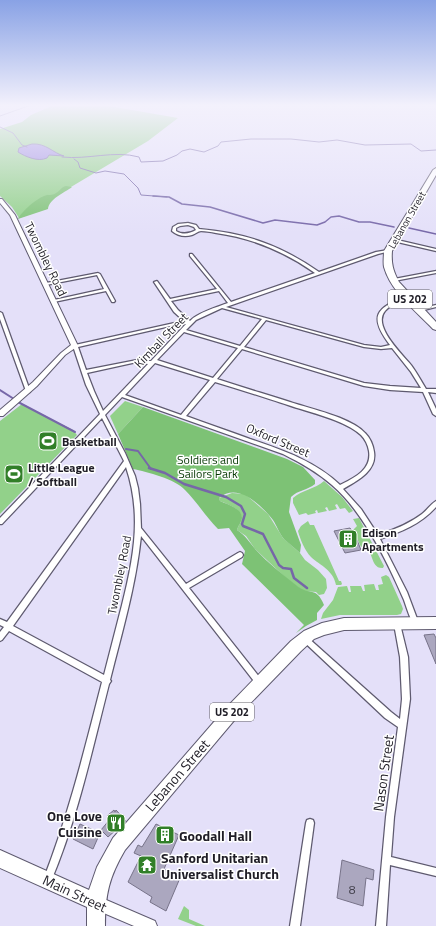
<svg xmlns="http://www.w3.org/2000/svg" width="436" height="926" font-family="'Titillium Web',sans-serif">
<rect width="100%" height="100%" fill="#e4e0f9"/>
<!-- green -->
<g fill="#92d18a">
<polygon points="54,105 103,105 178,118 148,141 19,218 12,207 0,196 0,129 22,122 31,115"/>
<polygon points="125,401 143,407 118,434 110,416"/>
<polygon points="22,404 73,430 77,435 0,514 0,421"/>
<path d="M324,481L342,497L353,511L349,513L345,508L340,509L337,504L335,505L337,509L329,511L327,507L325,508L327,511L318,513L317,510L315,511L316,513L308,515L306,513L299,515L293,503V498C302,490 315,489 324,481Z"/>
<path d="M232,493L245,494L268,514L283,538L300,553L305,560L318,570L326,579L327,588L324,594L319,595L316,592L303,591L286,578L255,549L246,536L237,530C238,526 240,524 241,521C245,510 227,504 220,501L219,498Z"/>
<path d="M359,518L384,566L383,568C369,569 375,547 361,547L353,530L357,526L353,519Z"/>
<path d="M308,521L310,525H314L339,581H341L342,584L341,585H336C333,570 321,566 311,557C305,551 300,539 298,531L301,526Z"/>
<polygon points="386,575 389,577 402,606 403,609 401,614 397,615 340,615 321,619 323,613 333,600 338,587 347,586 349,592 351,592 350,586 361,586 363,591 365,591 364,585 374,584 376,590 379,590 378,585 383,584 381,577"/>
<polygon points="184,906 189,910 189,919 205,926 196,926 178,919"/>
</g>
<!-- forest -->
<g fill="#7dc275">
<path d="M66,186L72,187C64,193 49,199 48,209L18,219C21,212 36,199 44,196C48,194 52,196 56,193C60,191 61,187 66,186Z"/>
<path d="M143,407L287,459L303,467L315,480V484C308,490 298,490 291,497L289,512L301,545L300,553C295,548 289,544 284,539C279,533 277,526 273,520C261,505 238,482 219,498L220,501C226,504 242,508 242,518C242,521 238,526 237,530C246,536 249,542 256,550C268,563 282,574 296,585C310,597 316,585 324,605L317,613V620L306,626L296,633L304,625L242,564L245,551L229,528L218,529C206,517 197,502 185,490C175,479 147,472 133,469L118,434Z"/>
</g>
<!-- water -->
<path fill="#9b87e0" stroke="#7667a8" d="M32,144C46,143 53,153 64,156L49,155L47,158C38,162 26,157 18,152L19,148Z"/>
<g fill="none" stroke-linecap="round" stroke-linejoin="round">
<!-- stream-far3 -->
<g stroke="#7667a8" stroke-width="1">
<polyline points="0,116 31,105"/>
<polyline points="0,127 13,133 22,145 27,147"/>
<path d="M62,157C88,160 114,150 139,157L141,162L163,161L177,155L182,151L190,149L204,152L218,146L221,142L251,139H291L319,142L337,140L365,145L411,144L421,151L436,150"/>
<polyline points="74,159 78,162 80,168 96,173 105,171 124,174 138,188 141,195 167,197"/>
</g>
<!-- stream-far2 -->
<g stroke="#7667a8" stroke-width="1.5">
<polyline points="153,196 169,197 182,204 210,207 263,223 275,220 317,225 325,222 331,217 339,216 359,222 370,222 394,227"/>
<polyline points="409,228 436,234"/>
</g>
<!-- stream-far1 -->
<g stroke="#7667a8" stroke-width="2">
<polyline points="0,390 14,399"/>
<polyline points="18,402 75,432"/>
<polyline points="126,449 138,451 151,469"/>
</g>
<!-- stream -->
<polyline stroke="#7667a8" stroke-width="2.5" points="149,468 165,473 184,484 226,497 241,506 245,514 242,524 243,526 263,534 279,565 283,568 291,569 294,578 307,588"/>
</g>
<!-- building -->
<g fill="#aba7bf" stroke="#777389">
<polygon points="350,528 352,531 353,530 361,550 345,553 334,531"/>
<polygon points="434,634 436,638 436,664 424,635"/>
<polygon points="114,810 115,812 116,810 126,821 108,837 101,830 110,819 107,816"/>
<polygon points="80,824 100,833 93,849 73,839"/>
<polygon points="156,824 179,835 164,869 180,878 166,911 150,902 152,897 128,882 141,856 134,853 138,845 142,847"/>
<polygon points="342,860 374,870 373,880 366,878 363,906 337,898"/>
</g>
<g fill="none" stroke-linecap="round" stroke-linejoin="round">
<!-- street casing -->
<g stroke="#5e5a6f" stroke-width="2.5">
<g id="street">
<path d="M188,223L196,225L199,229C246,233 280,245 319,272L376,252L388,250L390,251L378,254L226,307L364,345L381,347L390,345C368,316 376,308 407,296H409V298C401,301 391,304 385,311C372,326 402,354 411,365C417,373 421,381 426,389H436V393L428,392L436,409V416L433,414L423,392L390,390L364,386L242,349L217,379C241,387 265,394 290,402C311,409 350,417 365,433C370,438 373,445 374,452C377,471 357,481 343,489L361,509L378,535C393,530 409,524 422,514C427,510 431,504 436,501V507C421,524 401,532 380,539L407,592L419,624L418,626L416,627L414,626C410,618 407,609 404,600C388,563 363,511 332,485C317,472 301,463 283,454L122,397L105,415L125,453L135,476L138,488L140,504L141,528L186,584L238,553L240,552L242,553L243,555L242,557L189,588L264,683L263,685L260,686L257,685L141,536C136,585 122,632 110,680L111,681L109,684C92,750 78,817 51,881L48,882L45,881L44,878C69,814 85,748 102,682L9,631L2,640L0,641V632L4,627L0,625V619L7,622L124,461L102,418L2,524H0V518L100,414L86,385L73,346L75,345L179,322H185L174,312L154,282L157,281L170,299L217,289L190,256V254H192L231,302L315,273C285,252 253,238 216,233C211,232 206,231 201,231C198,231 195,234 192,235C185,237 178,236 172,231L173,227L178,224ZM188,225L194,227L196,230C189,234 183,235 176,231V228L180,226ZM219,291L228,303C217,307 197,313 190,321L178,310L171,301ZM222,308L262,319L240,346L186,330L196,320ZM266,320L364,347L381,349L392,348L411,372L421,388L390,386L364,383L244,347ZM179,324H186L151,361L137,360L86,370L78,347ZM184,332L238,348L213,378L157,360ZM137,362L148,364L103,411L94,391L87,373ZM155,363L210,380L181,415L125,395ZM215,382C239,389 263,397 288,405C308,412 345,420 361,435C365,439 368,445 369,451C372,470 354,478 340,485C315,461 282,450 250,439C229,431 207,424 186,416ZM126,467C142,514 134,557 122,605C116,628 110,652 104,675L13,626Z"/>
<polygon points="393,239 436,249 436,251 393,241"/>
<polygon points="436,271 436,273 394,281 392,280 394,279"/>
<polygon points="98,273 100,274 115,301 114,302 112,302 106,291 54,302 52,301 54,300 104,289 97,275 46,285 44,284 46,283"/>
<polygon points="436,305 436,307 420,311 418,310 418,309"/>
<polygon points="0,312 2,313 30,391 30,392 26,392 26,391 0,319"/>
<polygon points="397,621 399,622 400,624 408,657 410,699 394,817 391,857 436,868 436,876 390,865 386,926 376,926 386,817 398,727 385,718 302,640 301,638 302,636 304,635 306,636 391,712 400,719 402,699 400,657 394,624 395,622"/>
<polygon points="310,819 313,820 314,823 300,926 290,926 306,823 307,820"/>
</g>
</g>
<!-- secondary casing -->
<g stroke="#5e5a6f" stroke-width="2">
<g id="secondary">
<polygon points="0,199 2,199 15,215 78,346 65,355 37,386 3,416 0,416 0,410 33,382 61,353 71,345 10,215 0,203"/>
<polygon points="97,896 155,921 157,926 134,926 92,908 90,903 92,898"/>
</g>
</g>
<!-- highway casing -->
<g stroke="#5e5a6f" stroke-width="2">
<g id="highway">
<path d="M436,168V175L392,251C391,263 393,271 399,282L436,322V330L433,329C416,311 391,292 384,267C383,262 384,256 384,251L433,170Z"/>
<path d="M436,617V629L344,630L324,635L314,639L301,651L237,717L125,850C109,877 105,895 105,926H87V907L0,868V850L89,890L97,867L113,838L227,707L291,641L304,631L322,623L344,618Z"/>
</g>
</g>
<!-- street -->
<use href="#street" fill="#fff" fill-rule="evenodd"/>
<!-- secondary -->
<use href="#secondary" fill="#fff" fill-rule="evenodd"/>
<!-- highway -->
<use href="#highway" fill="#fff" fill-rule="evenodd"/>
</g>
<!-- sky -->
<linearGradient id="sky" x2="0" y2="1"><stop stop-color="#89a2e5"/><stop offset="0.45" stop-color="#f3f1fc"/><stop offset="1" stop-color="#f3f1fc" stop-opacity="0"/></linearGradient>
<rect width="436" height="234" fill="url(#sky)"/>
<!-- icons -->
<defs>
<g id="stadium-square" transform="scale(1)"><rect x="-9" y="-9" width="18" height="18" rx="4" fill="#317f28" stroke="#fff"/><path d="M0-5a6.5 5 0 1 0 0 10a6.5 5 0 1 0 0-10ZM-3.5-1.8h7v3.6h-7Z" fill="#fff"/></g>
<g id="building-square" transform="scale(1)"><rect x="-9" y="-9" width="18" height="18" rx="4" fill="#317f28" stroke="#fff"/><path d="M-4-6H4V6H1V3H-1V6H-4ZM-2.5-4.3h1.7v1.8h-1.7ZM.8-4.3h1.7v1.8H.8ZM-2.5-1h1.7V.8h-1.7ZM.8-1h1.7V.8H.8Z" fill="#fff"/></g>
<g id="restaurant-square" transform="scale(1)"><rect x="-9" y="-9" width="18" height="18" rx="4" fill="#317f28" stroke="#fff"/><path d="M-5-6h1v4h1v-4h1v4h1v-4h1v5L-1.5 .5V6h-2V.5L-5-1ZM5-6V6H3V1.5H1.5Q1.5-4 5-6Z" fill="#fff"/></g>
<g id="temple-square" transform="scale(1)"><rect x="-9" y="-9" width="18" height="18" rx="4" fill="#317f28" stroke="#fff"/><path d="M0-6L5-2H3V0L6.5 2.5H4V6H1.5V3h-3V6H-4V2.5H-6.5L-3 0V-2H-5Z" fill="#fff"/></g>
</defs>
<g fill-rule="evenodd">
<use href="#stadium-square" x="48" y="441"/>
<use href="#stadium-square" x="14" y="474"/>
<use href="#building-square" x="348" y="539"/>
<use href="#restaurant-square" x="116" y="823"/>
<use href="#building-square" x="165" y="835"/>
<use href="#temple-square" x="147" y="865"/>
</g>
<g text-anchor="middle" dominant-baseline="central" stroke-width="3" stroke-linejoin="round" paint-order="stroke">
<!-- far-street labels -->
<g font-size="10" fill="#1f1d26" stroke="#fff">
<text transform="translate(407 220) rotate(-60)">Lebanon Street</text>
</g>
<!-- shield labels -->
<g fill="#fff" stroke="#626167" stroke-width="1">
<rect x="388" y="290" width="44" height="18" rx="3"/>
<rect x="210" y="703" width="44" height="18" rx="3"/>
</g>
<g font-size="11" font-weight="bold" fill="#1f1d26">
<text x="410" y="299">US 202</text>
<text x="232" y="712">US 202</text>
</g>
<!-- street labels -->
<g font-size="12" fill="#1f1d26" stroke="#fff">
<text transform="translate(46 259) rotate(64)">Twombley Road</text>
<text transform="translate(161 340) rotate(-46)">Kimball Street</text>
<text transform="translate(278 440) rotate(23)">Oxford Street</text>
<text transform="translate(119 575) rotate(-79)">Twombley Road</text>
</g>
<!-- poi labels -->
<g font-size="12" font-weight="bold" fill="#1f1d26" stroke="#fff" text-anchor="start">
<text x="62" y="441">Basketball</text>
<text x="28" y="467">Little League<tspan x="28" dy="14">/ Softball</tspan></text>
<text x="362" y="532">Edison<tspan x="362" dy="14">Apartments</tspan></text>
</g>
<!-- park labels -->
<g font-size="12" fill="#053702" stroke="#fff">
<text x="208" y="459">Soldiers and<tspan x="208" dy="14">Sailors Park</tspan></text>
</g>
<!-- near-number labels -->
<g font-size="12" fill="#42404c">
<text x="352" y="889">8</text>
</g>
<!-- near-street labels -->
<g font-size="14" fill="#1f1d26" stroke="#fff">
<text transform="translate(383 773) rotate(-82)">Nason Street</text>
<text transform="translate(177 775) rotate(-49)">Lebanon Street</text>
<text transform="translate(75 893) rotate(25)">Main Street</text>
</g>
<!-- near-poi labels -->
<g font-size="14" font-weight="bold" fill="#1f1d26" stroke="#fff" text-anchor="start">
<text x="102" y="815" text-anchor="end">One Love<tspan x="102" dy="16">Cuisine</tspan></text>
<text x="179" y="835">Goodall Hall</text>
<text x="161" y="857">Sanford Unitarian<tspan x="161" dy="16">Universalist Church</tspan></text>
</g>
</g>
</svg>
